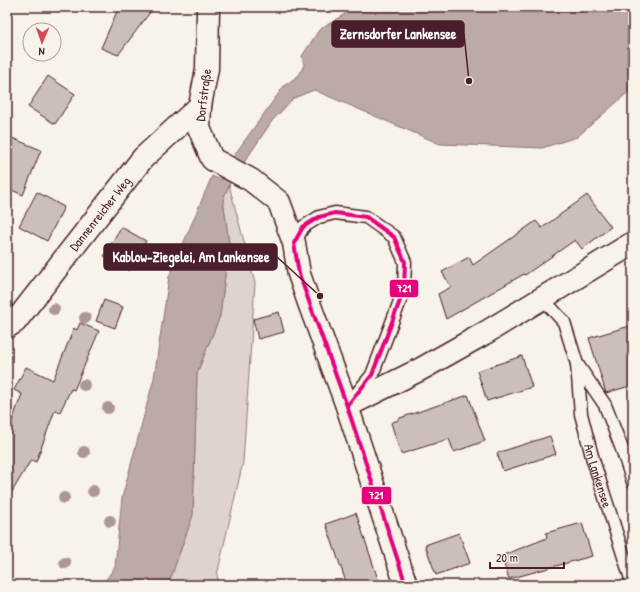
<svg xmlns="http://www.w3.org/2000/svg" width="640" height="592" font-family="'Patrick Hand',sans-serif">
<rect width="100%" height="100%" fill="#f7f3e8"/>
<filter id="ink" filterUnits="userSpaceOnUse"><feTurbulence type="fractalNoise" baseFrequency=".025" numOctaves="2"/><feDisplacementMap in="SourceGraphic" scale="8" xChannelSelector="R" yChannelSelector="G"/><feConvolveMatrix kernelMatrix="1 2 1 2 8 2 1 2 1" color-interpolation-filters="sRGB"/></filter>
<g filter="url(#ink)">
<!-- green -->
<polygon fill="#ded4cc" stroke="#947a7c" points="229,185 255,283 243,462 217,575 219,585 166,585 171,577 193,515 197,373 220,316 229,243 223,199"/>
<!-- water -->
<polygon fill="#bcaaa7" stroke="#8e7275" points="356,7 633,7 633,88 577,137 542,148 440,144 314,90 294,98 272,121 229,185 223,199 229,243 220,316 197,373 193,515 171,577 166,585 102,585 115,567 122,498 154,378 169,277 212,176 221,180 235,154 284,86 299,75 304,65 302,56 319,30"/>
<!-- building -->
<g fill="#ccbfb9" stroke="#4a1f2b">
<polygon points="119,7 154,7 118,55 101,48"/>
<polygon points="48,76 75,94 55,124 28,107"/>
<polygon points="12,138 41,150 23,195 7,188 7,149"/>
<polygon points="37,192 64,207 47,241 19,226"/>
<polygon points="587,195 611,227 582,249 575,240 525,275 524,274 446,319 438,294 451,287 442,272 469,257 473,265 536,221 542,228"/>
<polygon points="121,227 146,241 129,271 104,256"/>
<polygon points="104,300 123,307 115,328 96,321"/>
<polygon points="279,312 284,332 258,339 253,319"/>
<polygon points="80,323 99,331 74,390 71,389 60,412 55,410 36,462 31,460 7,500 7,434 22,394 14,390 26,367 53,380 74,328 77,330"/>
<polygon points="633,325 633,385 606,393 589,338"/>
<polygon points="522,356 532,387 487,401 477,371"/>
<polygon points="468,395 485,441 454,452 449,439 401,454 391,423 400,419 400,418"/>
<polygon points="550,436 556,454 503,471 497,453"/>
<polygon points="356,513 380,585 347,585 326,524"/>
<polygon points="582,523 592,556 509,579 501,556 547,538 546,533"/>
<polygon points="459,533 470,563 436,575 425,545"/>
</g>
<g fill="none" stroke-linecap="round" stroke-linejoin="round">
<!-- service casing -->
<g stroke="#4a1f2b" stroke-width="15">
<g id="service">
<polyline points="294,243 303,227 319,217 335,213 366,217 394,237 405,262 404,290 394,317 372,375 354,397"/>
<polyline points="542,298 564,322 577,364 605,405 622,449 633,482"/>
<path id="s1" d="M577,364L581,414L593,460L633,585"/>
</g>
</g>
<!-- minor casing -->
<g stroke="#4a1f2b" stroke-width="25">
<g id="minor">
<polyline points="208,7 207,69 200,106 199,128 212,159 251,180 279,202 294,243 299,274 309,303 347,406 406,585"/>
<path id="s2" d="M7,327L15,322L143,158L200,106"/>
<polyline points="347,406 421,369 485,333 633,243"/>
</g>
</g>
<!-- service -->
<use href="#service" stroke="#f7f3e8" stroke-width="12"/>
<!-- minor -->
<use href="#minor" stroke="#f7f3e8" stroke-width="22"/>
<!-- bus-1 casing -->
<g stroke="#f7f3e8" stroke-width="7">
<g id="bus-1">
<polygon points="335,213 366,217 394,237 405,262 404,290 372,375 347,406 299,274 294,243 303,227 319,217"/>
<polyline points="347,406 406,585"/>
</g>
</g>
<!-- bus-1 -->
<use href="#bus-1" stroke="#e5007d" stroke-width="4"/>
</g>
<!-- trees -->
<g fill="#ac9796">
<circle cx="54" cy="309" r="6"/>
<circle cx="85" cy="318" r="6"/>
<circle cx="84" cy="385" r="6"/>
<circle cx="108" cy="408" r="6"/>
<circle cx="84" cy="452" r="6"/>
<circle cx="93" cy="491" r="6"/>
<circle cx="64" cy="498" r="6"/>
<circle cx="110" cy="521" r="6"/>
<circle cx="65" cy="563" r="6"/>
</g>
</g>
<g text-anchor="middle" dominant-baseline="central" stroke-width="3" stroke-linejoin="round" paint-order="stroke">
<!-- street labels -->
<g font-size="13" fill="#4a1f2b" stroke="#f7f3e8">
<text transform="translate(203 95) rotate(-83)">Dorfstraße</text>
<text stroke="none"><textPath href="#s2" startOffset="147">Dannenreicher Weg</textPath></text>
<text stroke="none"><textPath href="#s1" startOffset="114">Am Lankensee</textPath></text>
</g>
</g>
<!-- callouts -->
<path fill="none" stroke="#4a1f2b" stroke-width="1.5" d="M469 81L464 34M320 296L277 257"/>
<g fill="#4a1f2b" stroke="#f7f3e8" stroke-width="1.5">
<circle cx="469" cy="81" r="4"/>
<circle cx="320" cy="296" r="4"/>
</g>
<g fill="#4a1f2b" stroke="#4a1f2b" stroke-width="1.5">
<rect x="332" y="21" width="132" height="26" rx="4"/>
<rect x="104" y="244" width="173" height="26" rx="4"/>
</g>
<g font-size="14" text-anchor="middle" font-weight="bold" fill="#fff">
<text x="398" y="39">Zernsdorfer Lankensee</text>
<text x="191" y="262">Kablow-Ziegelei, Am Lankensee</text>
</g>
<g stroke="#f7f3e8" stroke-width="1.5">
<rect x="389" y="279" width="30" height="19" rx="4" fill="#e5007d"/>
<rect x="361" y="486" width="31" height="19" rx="4" fill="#e5007d"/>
</g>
<g font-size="11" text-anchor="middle" font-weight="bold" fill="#fff">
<text x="404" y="292">721</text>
<text x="376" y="499">721</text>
</g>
<!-- margin -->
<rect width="640" height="592" fill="none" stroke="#f7f3e8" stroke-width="24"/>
<rect x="12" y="12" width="616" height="568" fill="none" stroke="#4a1f2b" stroke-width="1.5" filter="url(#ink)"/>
<!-- north arrow -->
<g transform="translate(42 42) rotate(182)"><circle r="19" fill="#f7f3e8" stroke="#b29e9c"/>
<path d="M0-3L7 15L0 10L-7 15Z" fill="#d1495b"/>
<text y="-6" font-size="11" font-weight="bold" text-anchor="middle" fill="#4a1f2b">N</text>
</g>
<!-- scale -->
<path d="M490 562v6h74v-6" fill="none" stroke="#4a1f2b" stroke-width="2"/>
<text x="496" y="562" font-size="12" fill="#4a1f2b" stroke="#f7f3e8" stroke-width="3" paint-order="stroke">20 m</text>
</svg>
